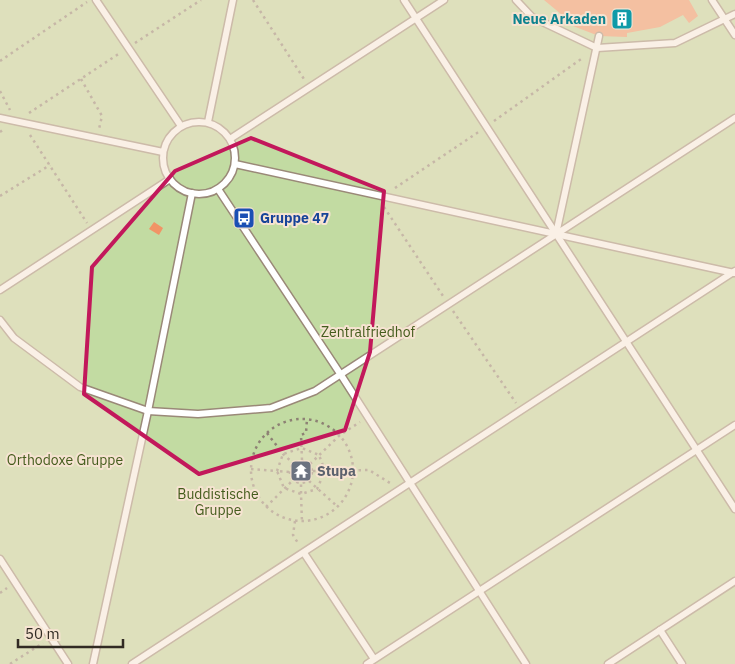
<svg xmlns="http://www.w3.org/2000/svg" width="735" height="664" font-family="'IBM Plex Sans',sans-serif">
<rect width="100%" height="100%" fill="#f6e3d1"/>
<!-- green -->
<rect fill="#c2dba2" x="0" y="0" width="735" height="664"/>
<!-- building -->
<g fill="#f19466">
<polygon points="544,0 689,0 698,16 689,23 683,15 660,27 627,33 627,37 599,36 573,26 574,22 561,14"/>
<polygon points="154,222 163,228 159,235 149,229"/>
</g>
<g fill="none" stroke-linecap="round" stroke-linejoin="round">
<!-- service casing -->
<g stroke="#9a8978" stroke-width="9">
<g id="service">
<polyline points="96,0 181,126"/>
<polyline points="404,0 735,509"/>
<polyline points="516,0 532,17 597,48 675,43 735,14"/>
<polyline points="712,0 735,35"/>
<polyline points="0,118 163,152"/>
<circle cx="199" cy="158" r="36"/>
<polyline points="208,122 233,0"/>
<polyline points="230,139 444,0"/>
<polyline points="235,164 734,273"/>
<polyline points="218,189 341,375 526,664"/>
<polyline points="556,234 599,36"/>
<polyline points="0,290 170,179"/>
<polyline points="0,320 14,338 80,387 148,411 198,414 271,408 315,391 735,118"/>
<polyline points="304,553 374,659"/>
<polyline points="0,559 68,664"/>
<polyline points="660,630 682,664"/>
<polyline points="93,664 148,411 192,193"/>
<polyline points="132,664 735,271"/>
<polyline points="367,664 735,425"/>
<polyline points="608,664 735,581"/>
</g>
</g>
<!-- path -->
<g stroke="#8d8174" stroke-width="2.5" stroke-dasharray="2.5 4" stroke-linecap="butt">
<polyline points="253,0 304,79"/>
<polyline points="135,43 201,0"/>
<polyline points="0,61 87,2"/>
<polyline points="81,79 102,116 99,129"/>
<polyline points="0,91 10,110"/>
<polyline points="29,113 120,53"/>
<polyline points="494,121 584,57"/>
<polyline points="0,132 5,128"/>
<polyline points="30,135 87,223"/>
<polyline points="395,188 480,131"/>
<polyline points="0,196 50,165"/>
<polyline points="384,207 443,296"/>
<polyline points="453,311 516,403"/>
<circle cx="302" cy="470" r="51"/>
<polyline points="267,433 283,454 293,463"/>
<polyline points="302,460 301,435 306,433 307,419"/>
<circle cx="301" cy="472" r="11"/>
<polyline points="310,464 340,435 360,422"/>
<polyline points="251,469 277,471 283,454 302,448 319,455 325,471 317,489 301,494 301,484"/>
<polyline points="313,471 369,470 390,483"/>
<polyline points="289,472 277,471 284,488 301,494 302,522"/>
<polyline points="309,481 338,507"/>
<polyline points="266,507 293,480"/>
<polyline points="295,521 293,535 298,543"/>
<polyline points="0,593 7,588"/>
<polyline points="10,664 43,643"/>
</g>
<!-- service -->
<use href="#service" stroke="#fff" stroke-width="6"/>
</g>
<!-- marked area -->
<path d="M0 0H735V664H0ZM251,138L384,191L370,352L345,430L199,474L84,394L92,267L175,171Z" fill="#f6e3d1" fill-opacity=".55" fill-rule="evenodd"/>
<path fill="none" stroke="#c2185b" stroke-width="4" stroke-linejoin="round" d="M251,138L384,191L370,352L345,430L199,474L84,394L92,267L175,171Z"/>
<!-- icons -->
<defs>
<g id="building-square" transform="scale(1.125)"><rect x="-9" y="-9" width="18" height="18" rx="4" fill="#0f9aa8" stroke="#f6e3d1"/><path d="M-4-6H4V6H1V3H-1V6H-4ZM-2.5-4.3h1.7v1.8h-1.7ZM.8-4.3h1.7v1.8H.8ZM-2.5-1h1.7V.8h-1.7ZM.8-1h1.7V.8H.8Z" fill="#fff"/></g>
<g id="bus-square" transform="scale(1.125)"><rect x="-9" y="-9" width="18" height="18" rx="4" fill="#1a4fb4" stroke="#f6e3d1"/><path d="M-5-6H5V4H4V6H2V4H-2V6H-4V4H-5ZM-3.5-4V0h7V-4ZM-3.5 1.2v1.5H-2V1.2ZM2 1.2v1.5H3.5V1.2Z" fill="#fff"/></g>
<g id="temple-square" transform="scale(1.125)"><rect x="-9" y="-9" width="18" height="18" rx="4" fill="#6b7280" stroke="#f6e3d1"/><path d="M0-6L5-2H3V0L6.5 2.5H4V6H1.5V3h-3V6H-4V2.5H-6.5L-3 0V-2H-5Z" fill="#fff"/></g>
</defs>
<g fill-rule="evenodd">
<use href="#building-square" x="622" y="19"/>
<use href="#bus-square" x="244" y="218"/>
<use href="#temple-square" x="301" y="471"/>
</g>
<g text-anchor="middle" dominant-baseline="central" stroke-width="4" stroke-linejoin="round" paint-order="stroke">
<!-- culture labels -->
<g font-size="14" font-weight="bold" fill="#0d838f" stroke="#f6e3d1" text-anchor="end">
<text x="606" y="19">Neue Arkaden</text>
</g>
<!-- transit labels -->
<g font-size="14" font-weight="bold" fill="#164399" stroke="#f6e3d1" text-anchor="start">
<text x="260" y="218">Gruppe 47</text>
</g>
<!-- park labels -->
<g font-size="14" fill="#445c1c" stroke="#f6e3d1">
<text x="368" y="332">Zentralfriedhof</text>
<text x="65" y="460">Orthodoxe Gruppe</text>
<text x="218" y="494">Buddistische<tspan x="218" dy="16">Gruppe</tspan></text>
</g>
<!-- worship labels -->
<g font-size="14" font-weight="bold" fill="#5b616d" stroke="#f6e3d1" text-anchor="start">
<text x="317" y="471">Stupa</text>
</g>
</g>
<!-- scale -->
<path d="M18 639v8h105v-8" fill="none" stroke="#312a23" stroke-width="2.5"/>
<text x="25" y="639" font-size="15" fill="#312a23" stroke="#f6e3d1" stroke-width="4" paint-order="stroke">50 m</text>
</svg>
